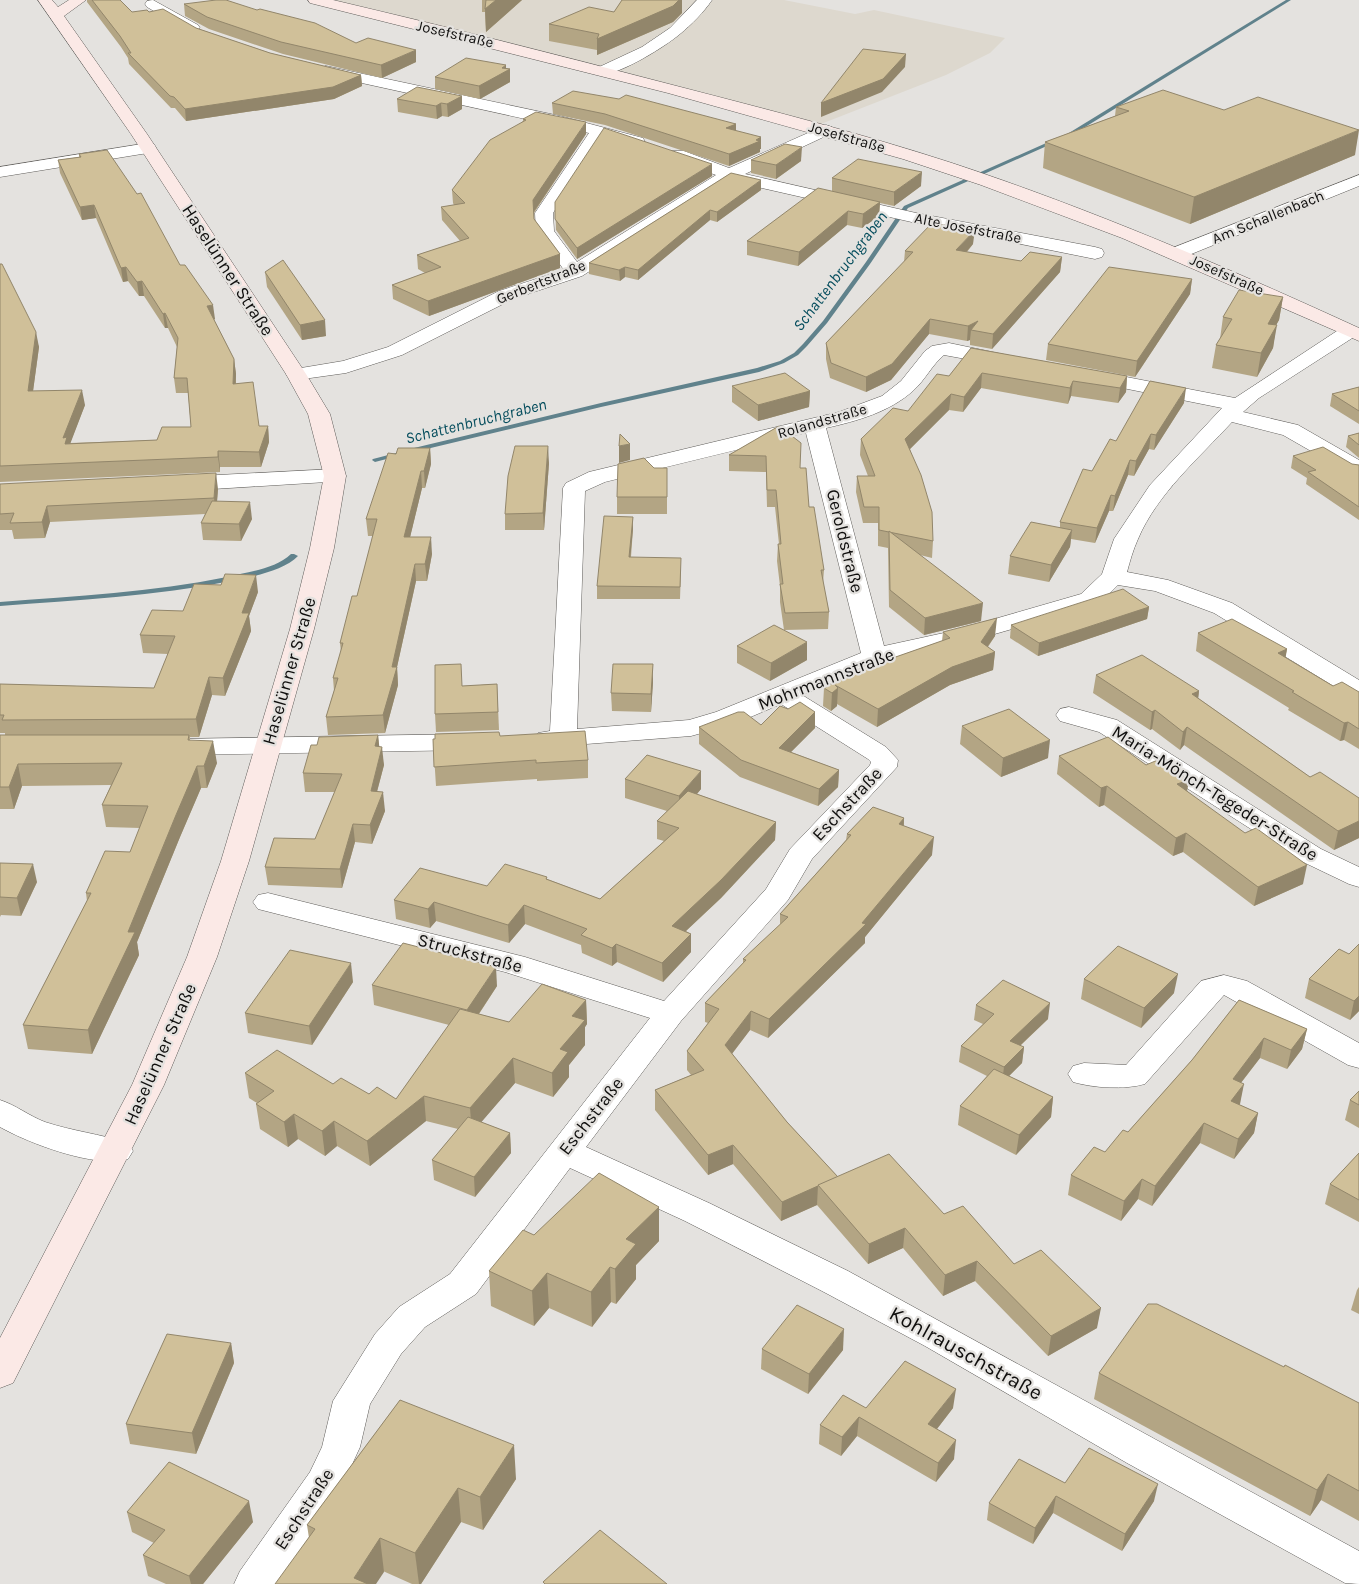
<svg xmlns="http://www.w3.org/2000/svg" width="1359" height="1584" font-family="Karla,sans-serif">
<rect width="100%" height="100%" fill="#e4e2df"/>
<!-- built -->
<polygon fill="#ddd8ce" points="325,0 784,0 855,14 874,10 1005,38 990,53 946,75 821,124 600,66"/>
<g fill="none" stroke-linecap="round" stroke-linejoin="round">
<!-- stream -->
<g fill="#60828c" fill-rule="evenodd">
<polygon points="1286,0 1291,0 1069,137 1064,136"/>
<polygon points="1053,140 1058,141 908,208 870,264 827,323 807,346 798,355 784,363 759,372 601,407 414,452 411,450 414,448 601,403 757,368 780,361 794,353 803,344 823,321 866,262 904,206"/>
<polygon points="396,453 398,454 398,456 375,462 372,460 373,459"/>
<path d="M291,554H294L298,556C284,571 250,577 231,581C155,596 77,600 0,606V602C76,596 152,592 227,577C248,572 275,569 291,554Z"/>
</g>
<!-- street casing -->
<g stroke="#5f5d5a" stroke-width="1">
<g id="street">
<polygon points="153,0 198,25 200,28 193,32 188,31 147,7 145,4 147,1"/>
<path d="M697,0H712C704,12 691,25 680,34C666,46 614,79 597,74L594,71L597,68L642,47L670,28Z"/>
<polygon points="326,66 560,116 643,138 645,142 643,146 637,147 603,137 553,213 554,231 577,262 716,175 672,159 670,155 672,151 684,151 729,168 826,125 832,127 834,130 832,133 745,174 916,213 1095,247 1102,249 1104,253 1102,257 1095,259 916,223 731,181 582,276 513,299 402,355 346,373 296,380 289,378 286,374 289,370 343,361 388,347 499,291 564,270 536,231 535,213 589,133 321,74 318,71 321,68"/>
<polygon points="148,143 154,144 156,148 154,152 0,177 0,167"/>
<polygon points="1359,175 1359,186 1184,257 1170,257 1168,253 1170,249"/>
<path d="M1350,325L1359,330L1357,335L1259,398L1243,412L1298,425L1359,460V476L1351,474L1283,435L1232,422C1199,458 1157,494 1138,539C1133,550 1130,561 1127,572L1168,580L1232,603L1359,680V699L1350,696L1214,613L1155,591L1118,585L1099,604L967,642L882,662L802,695L886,747L898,760L897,767L812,859L788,900L681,1021L586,1147L709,1203L848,1271L1359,1551V1584L1345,1583L1127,1463L925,1346L822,1291L685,1221L570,1168L476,1294L425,1327L401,1354L370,1404L360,1447L338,1495L277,1584H234L240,1571L310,1472L322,1447L333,1401L375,1334L399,1307L450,1274L650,1018L505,972L258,909L253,902L258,895L268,893L525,957L664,1001L766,889L790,849L870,765L871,762L868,759L781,704L734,724L691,736L547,747L538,745L534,739L538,733L550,731L563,488L566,483L589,472L839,412L882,396L901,381L925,351L932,346L949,343L1011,356L1014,360L1011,364L1004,366L944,355C932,365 925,380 914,390C890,412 857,421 826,428L884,646L953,631L1081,594L1102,574L1114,539L1150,485L1222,408L1083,380L1080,376L1083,372L1090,370L1235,398L1343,327ZM806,433L861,653L716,712L689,720L577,729L585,491L605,482Z"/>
<polygon points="335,469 343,471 346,476 343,481 181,491 173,489 170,484 173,479 181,477"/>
<polygon points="1069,707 1117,720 1321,849 1359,867 1359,887 1349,884 1301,861 1099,732 1060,721 1056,715 1060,709"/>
<polygon points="469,734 478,736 482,742 478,748 469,750 177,755 168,753 164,747 168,741 177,739"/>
<path d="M1224,975L1247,981L1359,1043V1068L1348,1065L1224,995L1145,1084C1124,1090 1094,1088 1073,1082L1068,1074L1073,1066L1084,1063L1126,1065L1201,981Z"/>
<path d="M0,1100C16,1105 29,1116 45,1122C72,1131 100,1134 128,1143L133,1151L128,1159C96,1169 28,1143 0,1127Z"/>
</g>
</g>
<!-- secondary casing -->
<g stroke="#5f5d5a" stroke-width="1">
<g id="secondary">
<polygon points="38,0 52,0 58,7 69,0 86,0 64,16 147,134 306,374 330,414 346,476 334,548 314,629 249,861 217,957 164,1085 13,1383 0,1388 0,1338 132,1085 187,957 221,861 290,629 310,548 324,476 308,414 286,374 131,134"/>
<path d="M308,0H333C444,26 554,54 665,83C761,108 857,132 952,163C1091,209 1226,267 1359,328V341L1122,238L981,185L903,159L668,93L310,3Z"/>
</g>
</g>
<!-- street -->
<use href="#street" fill="#fff" fill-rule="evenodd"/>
<!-- secondary -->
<use href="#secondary" fill="#fbe9e6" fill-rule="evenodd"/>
</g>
<!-- wall -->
<g fill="#b3a584">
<polygon points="87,0 120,0 132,12 149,12 270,53 361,75 362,86 334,99 186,121 175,108 171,108 129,64 128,58 121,47 87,2"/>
<polygon points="482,0 522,0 486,32 485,12 482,12"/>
<polygon points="622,0 682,0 682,13 673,22 597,55 597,50 549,41 549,24 614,12"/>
<polygon points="184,4 416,62 382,78 283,54 209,29 185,16"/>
<polygon points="506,68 510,69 510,82 480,99 435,89 435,77"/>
<polygon points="462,96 462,109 448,117 442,116 437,119 398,112 397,99"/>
<polygon points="552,103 736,124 736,131 761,149 760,149 760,152 729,166 605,125 553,114"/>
<polygon points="1116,107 1355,155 1190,224 1043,168 1045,142 1115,116"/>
<polygon points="523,119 586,134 534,213 534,219 560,254 560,268 429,316 393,299 392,285 425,273 418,269 417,255 460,241 442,220 441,207 454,205 453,203 452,190 523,121"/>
<polygon points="79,154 180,265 215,319 214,320 234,359 236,374 236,384 259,426 268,426 269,442 261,467 220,467 220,472 0,482 0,264 39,347 33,391 85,405 70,443 157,440 191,427 188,393 176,393 174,378 177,347 168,328 165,328 144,296 139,296 128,281 123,282 96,218 82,220 60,173 58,160 79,157"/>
<polygon points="751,160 801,161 776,179 751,173"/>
<polygon points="731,173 761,190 717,222 710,220 638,280 625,277 620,281 589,274 589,263"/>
<polygon points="712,176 577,259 556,230 555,202"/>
<polygon points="832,178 921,186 894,206 880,203 879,216 862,228 847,225 798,266 747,255 747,241 832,192"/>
<polygon points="973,244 967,252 1021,261 1062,257 1060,272 992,349 970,345 970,340 967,341 929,334 891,380 866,392 830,378 826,359 826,343 904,262 905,251"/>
<polygon points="265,272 326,336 302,340 267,287"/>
<polygon points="1192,279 1190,294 1135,377 1046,360 1048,344"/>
<polygon points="1283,297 1279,320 1276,325 1273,348 1257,377 1212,368 1216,345 1220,339 1223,317"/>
<polygon points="971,348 1127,376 1126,392 1118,403 1071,396 1068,404 981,388 963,412 949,410 910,449 933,541 932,558 920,555 981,621 924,635 889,607 888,548 878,546 878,523 863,523 856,492 857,476 868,476 860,455 861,439 908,411 949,376"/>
<polygon points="732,386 810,391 809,407 758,421 732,402"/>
<polygon points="1359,387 1359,424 1330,406 1332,394"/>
<polygon points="1184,403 1154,450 1149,449 1134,476 1128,475 1113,511 1109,511 1095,543 1071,539 1070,547 1049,582 1008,574 1010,556 1060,528 1060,522 1092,471 1116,441"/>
<polygon points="779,426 800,468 824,570 823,583 829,612 828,629 784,630 780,602 780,586 777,561 778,544 779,544 775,507 767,507 766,472 729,471 729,455"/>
<polygon points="1359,433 1359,458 1346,447 1348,436"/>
<polygon points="430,448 431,464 425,488 422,488 410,537 432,554 427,581 416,581 397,667 398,685 385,733 328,735 326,717 334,691 333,678 341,652 340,643 357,596 373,536 368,536 366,519 396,454"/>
<polygon points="1293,456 1359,465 1359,520 1306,484 1307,478 1291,468"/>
<polygon points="549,463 544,530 505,530 505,514"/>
<polygon points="654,468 667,468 667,514 617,514 617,497"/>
<polygon points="0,484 218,489 217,501 252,519 241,541 203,540 201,523 205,514 50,522 45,538 14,539 12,530 0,530"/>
<polygon points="633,517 633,529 631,557 681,570 680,599 597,599 597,586"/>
<polygon points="258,592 249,616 251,631 225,696 212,695 199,737 190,737 190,740 217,763 207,788 201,788 180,837 137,942 139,955 92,1054 28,1049 23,1025 87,901 86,893 130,852 140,828 106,827 102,805 111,785 22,786 14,809 0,809 0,735 5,735 5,733 0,733 0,684 154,688 168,654 143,653 140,635 183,611"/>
<polygon points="1149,607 1147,619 1038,656 1010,638 1011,625"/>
<polygon points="943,632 995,636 988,647 995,652 993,670 950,685 877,727 837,704 837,706 831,711 823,706 824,688 887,660 942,641"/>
<polygon points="1198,633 1287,649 1285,658 1333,686 1359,692 1359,749 1344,740 1340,741 1288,710 1289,708 1196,651"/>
<polygon points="737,646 807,660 770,681 737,663"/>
<polygon points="1096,675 1199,691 1198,698 1310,777 1359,798 1359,838 1334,850 1184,745 1180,750 1152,729 1150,730 1093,693"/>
<polygon points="653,682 651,712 612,711 611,693"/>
<polygon points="497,684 499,730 436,732 435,714 463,686"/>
<polygon points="761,725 815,728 791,752 839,770 838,787 818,806 740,777 699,744 699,727"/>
<polygon points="962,726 1048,758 1001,777 960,744"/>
<polygon points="378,735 379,746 384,765 377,792 385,811 372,844 355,842 342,888 268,885 265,867 315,839 335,792 305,792 303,773 317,745"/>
<polygon points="500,736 588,760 588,778 537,781 537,779 436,786 433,739"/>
<polygon points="1059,756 1146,765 1187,791 1303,884 1254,906 1183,852 1173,856 1104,805 1099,807 1057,774"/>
<polygon points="625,779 701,789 697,794 776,822 775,840 721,898 686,931 691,934 691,952 663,982 617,962 612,966 582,953 581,945 525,924 509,943 436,921 430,928 396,919 394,900 547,877 547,879 600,899 664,841 657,839 657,821 667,811 625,798"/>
<polygon points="904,818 904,826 932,855 865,937 865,943 768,1038 750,1030 732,1054 787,1122 838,1177 944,1214 1014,1264 1097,1328 1048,1356 975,1281 943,1296 903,1248 868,1264 817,1205 781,1221 733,1164 708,1175 655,1110 655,1090 691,1075 687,1070 687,1051 708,1023 705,1022 705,1003 743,963 743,959 780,925 780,914 846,840 847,834"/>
<polygon points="0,863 37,882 21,916 1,915 0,917"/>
<polygon points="1359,944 1359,1011 1350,1020 1305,998 1309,979 1349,954"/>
<polygon points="1084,979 1174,993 1141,1028 1081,999"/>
<polygon points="353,982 312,1045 248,1033 245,1013"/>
<polygon points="372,985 497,986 479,1014 509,1022 586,1000 587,1024 585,1027 585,1045 569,1065 569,1077 553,1097 515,1083 481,1122 510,1133 511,1153 475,1197 434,1180 432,1160 458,1129 426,1121 370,1166 337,1146 325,1156 298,1139 288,1147 260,1129 256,1104 257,1103 249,1098 245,1073 333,1084 369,1094 396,1099 449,1025 374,1005"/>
<polygon points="1239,1000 1307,1029 1302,1049 1287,1069 1260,1058 1241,1083 1240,1105 1258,1113 1254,1133 1234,1159 1200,1143 1152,1206 1138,1199 1121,1221 1068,1195 1071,1175 1105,1152 1128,1132 1192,1060"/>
<polygon points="976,1005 1048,1019 1020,1046 1024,1047 1022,1063 1009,1076 1053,1097 1051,1117 1016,1155 958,1125 960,1106 987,1076 959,1062 961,1046 983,1024 974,1020"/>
<polygon points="1359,1091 1359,1128 1345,1120 1350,1100"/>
<polygon points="1359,1153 1359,1222 1325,1204 1330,1184"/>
<polygon points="659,1207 659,1241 636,1265 636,1279 616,1304 611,1302 592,1327 549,1308 534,1326 491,1306 489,1271 534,1235"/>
<polygon points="1359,1287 1359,1314 1351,1310 1357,1290"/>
<polygon points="231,1343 234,1363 196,1454 130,1444 126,1424"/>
<polygon points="762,1349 843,1350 808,1394 761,1369"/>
<polygon points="1284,1367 1359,1403 1359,1521 1321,1500 1310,1516 1094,1399 1099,1373"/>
<polygon points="400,1400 516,1479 483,1530 461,1522 421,1584 412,1584 309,1538 307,1525"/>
<polygon points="866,1408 953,1408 937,1429 954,1459 936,1482 857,1436 841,1456 819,1444 820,1425"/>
<polygon points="1065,1483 1154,1501 1122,1551 1053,1513 1033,1544 987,1520 989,1503"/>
<polygon points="127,1512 253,1522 203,1584 166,1584 148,1576 143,1555 154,1543 132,1532"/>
</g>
<!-- shaded-wall -->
<g fill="#92866b">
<polygon points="496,0 522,0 486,32 485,9"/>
<polygon points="679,0 682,0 682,13 673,22 597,55 597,39"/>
<polygon points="416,50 416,62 382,78 381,65"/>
<polygon points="906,54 905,67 882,92 821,117 821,103"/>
<polygon points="506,65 506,71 510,69 510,82 480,99 479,86 502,68"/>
<polygon points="361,75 362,86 334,99 186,121 185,109"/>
<polygon points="462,96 462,109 448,117 447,104"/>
<polygon points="441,103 442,116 437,119 436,106"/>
<polygon points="586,122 586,134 533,213 533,200"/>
<polygon points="736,124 736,135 726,128"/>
<polygon points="1359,130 1355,155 1190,224 1194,197"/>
<polygon points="761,137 761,149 760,149 760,152 729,166 729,154"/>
<polygon points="802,147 801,161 776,179 776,165"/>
<polygon points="712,164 712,176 577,259 577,248"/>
<polygon points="922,172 921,186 894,206 894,192"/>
<polygon points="761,180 761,190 717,222 717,212"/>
<polygon points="880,202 879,216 862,228 863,214"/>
<polygon points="94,205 96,218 82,220 80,207"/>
<polygon points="710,210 710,220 638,280 638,270"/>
<polygon points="848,211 847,225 798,266 799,252"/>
<polygon points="975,230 973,244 955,265 956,250"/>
<polygon points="560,254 560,268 429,316 428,301"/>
<polygon points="1062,257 1060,272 992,349 993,334"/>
<polygon points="126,267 128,281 123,282 121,268"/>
<polygon points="625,267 625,277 620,281 619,270"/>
<polygon points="1192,279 1190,294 1135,377 1137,361"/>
<polygon points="142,281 144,296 139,296 137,282"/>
<polygon points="1283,297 1279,320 1264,347 1268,324"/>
<polygon points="213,305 215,319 208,320 207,306"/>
<polygon points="165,313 168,328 165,328 163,314"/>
<polygon points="930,319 929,334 891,380 866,392 866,377"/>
<polygon points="325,320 326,336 302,340 300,325"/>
<polygon points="978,321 971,330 970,340 967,341 968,326"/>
<polygon points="1277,325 1273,348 1257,377 1261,353"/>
<polygon points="36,332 39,347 31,406 28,391"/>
<polygon points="234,359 236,374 235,399 233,384"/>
<polygon points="982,373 981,388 963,412 964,397"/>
<polygon points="1127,376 1126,392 1118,403 1120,388"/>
<polygon points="1073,381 1071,396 1068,404 1070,388"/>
<polygon points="1186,388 1184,403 1154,450 1156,435"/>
<polygon points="82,390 85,405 69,447 68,459 63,438"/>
<polygon points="810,391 809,407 758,421 758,405"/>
<polygon points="951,394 949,410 904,455 905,439"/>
<polygon points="268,426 269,442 261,467 259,452"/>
<polygon points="1151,434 1149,449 1134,476 1136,461"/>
<polygon points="630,444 630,460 619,463 619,446"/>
<polygon points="548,446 549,463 544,530 543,513"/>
<polygon points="430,448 431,464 425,488 424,471"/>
<polygon points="218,451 220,467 220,472 218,457"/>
<polygon points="1130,460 1128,475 1113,511 1115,496"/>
<polygon points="421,471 422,488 406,554 404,537"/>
<polygon points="216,473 218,489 216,514 214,498"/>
<polygon points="1111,495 1109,511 1095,543 1097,528"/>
<polygon points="250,502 252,519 241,541 239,524"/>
<polygon points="47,506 50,522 45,538 42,522"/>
<polygon points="633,517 633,529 629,570 629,557"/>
<polygon points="1072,530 1070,547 1049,582 1051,565"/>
<polygon points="431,537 432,554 427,581 425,564"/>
<polygon points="415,564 416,581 397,667 398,685 385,733 383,715 392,667"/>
<polygon points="256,575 258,592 249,616 251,631 225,696 223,678 242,613"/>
<polygon points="983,603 981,621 924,635 925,618"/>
<polygon points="1149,607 1147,619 1038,656 1039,643"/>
<polygon points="997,618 995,636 980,657 995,652 993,670 950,685 877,727 878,709 981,642"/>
<polygon points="807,642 807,660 770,681 771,663"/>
<polygon points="1287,649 1284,667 1278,653"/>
<polygon points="653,664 653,682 651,712 651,694"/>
<polygon points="209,677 212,695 199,737 196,719"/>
<polygon points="838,688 837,706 831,711 832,693"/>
<polygon points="1199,691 1197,709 1192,694"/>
<polygon points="1155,710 1152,729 1150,730 1152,712"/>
<polygon points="815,712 815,728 778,765 779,748"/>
<polygon points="1348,722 1344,740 1340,741 1344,723"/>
<polygon points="1187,727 1184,745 1180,750 1183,732"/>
<polygon points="378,735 380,753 375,746"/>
<polygon points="1050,740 1048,758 1001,777 1003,758"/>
<polygon points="213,741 217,763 207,788 204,766"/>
<polygon points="382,747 384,765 372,810 371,791"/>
<polygon points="18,764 22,786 14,809 9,787"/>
<polygon points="197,766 201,788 180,837 137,942 139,955 92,1054 88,1030 176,815"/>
<polygon points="839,770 838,787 818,806 819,789"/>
<polygon points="701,771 701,789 679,815 679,796"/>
<polygon points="1189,780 1186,798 1177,784"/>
<polygon points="1107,786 1104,805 1099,807 1101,788"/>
<polygon points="383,792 385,811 372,844 370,825"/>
<polygon points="904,818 903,837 899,824"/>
<polygon points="1359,821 1359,838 1334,850 1338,831"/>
<polygon points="776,822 775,840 721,898 672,944 672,926"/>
<polygon points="353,824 355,842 342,888 340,869"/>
<polygon points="1186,833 1183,852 1173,856 1176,838"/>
<polygon points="934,837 932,855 865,937 865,943 768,1038 769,1019 862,923"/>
<polygon points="33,864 37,882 21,916 17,898"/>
<polygon points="1307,865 1303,884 1254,906 1258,887"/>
<polygon points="434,902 436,921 430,928 428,909"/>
<polygon points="524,905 525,924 509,943 508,925"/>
<polygon points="691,934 691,952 663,982 662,963"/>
<polygon points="616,944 617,962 612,966 612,948"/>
<polygon points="351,963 353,982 312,1045 309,1026"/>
<polygon points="496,967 497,986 468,1030 467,1010"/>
<polygon points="1178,974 1174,993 1141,1028 1144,1008"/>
<polygon points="1359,996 1359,1011 1350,1020 1354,1001"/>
<polygon points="586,1000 587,1024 585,1027 585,1045 569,1065 569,1077 553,1097 552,1073 572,1016"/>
<polygon points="1050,1003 1048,1019 1009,1056 1010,1041"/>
<polygon points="751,1011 750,1030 724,1064 725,1045"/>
<polygon points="1307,1029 1302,1049 1287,1069 1291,1050"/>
<polygon points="1264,1038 1260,1058 1229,1098 1233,1079"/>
<polygon points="1024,1047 1022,1063 1002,1083 1004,1067"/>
<polygon points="513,1058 515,1083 472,1133 470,1108"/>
<polygon points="1244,1084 1240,1104 1227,1120 1231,1101"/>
<polygon points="424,1096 426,1121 370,1166 367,1141"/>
<polygon points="1053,1097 1051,1117 1016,1155 1019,1135"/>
<polygon points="1258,1113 1254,1133 1234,1159 1238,1139"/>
<polygon points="294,1114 298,1139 288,1147 284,1122"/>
<polygon points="334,1121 337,1146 325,1156 322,1131"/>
<polygon points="1204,1123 1200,1143 1152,1206 1155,1186"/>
<polygon points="510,1133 511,1153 475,1197 474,1177"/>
<polygon points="733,1145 733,1164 708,1175 708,1155"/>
<polygon points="1142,1179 1138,1199 1121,1221 1124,1201"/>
<polygon points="818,1185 817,1205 781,1221 782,1202"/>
<polygon points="659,1207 659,1241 636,1265 636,1279 616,1304 615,1269 626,1239"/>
<polygon points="905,1228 903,1248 868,1264 869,1244"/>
<polygon points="977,1261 975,1281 943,1296 945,1275"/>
<polygon points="610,1267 611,1302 592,1327 591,1292"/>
<polygon points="547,1273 549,1308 534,1326 532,1291"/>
<polygon points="1101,1308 1097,1328 1048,1356 1051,1336"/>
<polygon points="844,1329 843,1350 808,1394 809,1374"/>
<polygon points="231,1343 234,1363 196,1454 192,1433"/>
<polygon points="956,1389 953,1408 926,1443 928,1424"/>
<polygon points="859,1417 857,1436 841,1456 842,1437"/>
<polygon points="956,1440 954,1459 936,1482 938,1463"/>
<polygon points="514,1445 516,1479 483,1530 480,1497"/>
<polygon points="1328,1474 1321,1500 1310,1516 1317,1490"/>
<polygon points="1158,1484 1154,1501 1122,1551 1125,1534"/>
<polygon points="458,1488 461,1522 421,1584 419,1584 415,1553"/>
<polygon points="1056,1496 1053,1513 1033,1544 1035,1528"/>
<polygon points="249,1501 253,1522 203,1584 191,1584 189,1576"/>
<polygon points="380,1538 384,1572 376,1584 355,1584 354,1578"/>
</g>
<!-- building -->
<g fill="#d0c099" stroke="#92866b">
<polygon points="92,0 120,0 132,12 147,10 149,12 163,9 196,28 270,53 361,75 333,87 185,109 174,97 170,96 128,53 131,53 120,36"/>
<polygon points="216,0 226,0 257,10 260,9 315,23 356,43 368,38 416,50 381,65 281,42 207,17 184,4"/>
<polygon points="486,0 496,0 485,9"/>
<polygon points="622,0 679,0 673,6 597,39 599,34 549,24 589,7 614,12"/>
<polygon points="863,49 906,54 883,79 821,103"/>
<polygon points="466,58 506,65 502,68 510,69 479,86 435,77"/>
<polygon points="417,87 462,96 447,104 441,103 436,106 397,99"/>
<polygon points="1163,90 1224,110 1258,97 1359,130 1194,197 1045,142 1129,111 1116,107"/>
<polygon points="573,91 619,99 626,95 736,124 726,128 761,137 756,140 760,141 729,154 605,114 552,103"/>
<polygon points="536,112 586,122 533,200 534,219 560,254 428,301 392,285 441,267 417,255 469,238 441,207 465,203 452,190 490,140 526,120 523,119"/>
<polygon points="604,128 712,164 577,248 555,219 555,202"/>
<polygon points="785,144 802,147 776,165 751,160"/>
<polygon points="107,150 137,194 141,193 180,265 185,265 213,305 207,306 234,359 233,384 253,382 259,426 268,426 259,452 218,451 218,457 0,466 0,264 2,264 36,332 28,391 82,390 63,438 67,437 65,444 157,440 162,427 191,427 187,378 174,378 178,338 165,313 163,314 142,281 137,282 126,267 121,268 94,205 80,207 58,160 81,157 79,154"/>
<polygon points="858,159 922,172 894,192 832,178"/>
<polygon points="731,173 761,180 717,212 710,210 638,270 625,267 619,270 589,263"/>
<polygon points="818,188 880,202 863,214 848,211 799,252 747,241"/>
<polygon points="932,223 975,230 956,250 1021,261 1030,252 1062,257 993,334 971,330 978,321 968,326 930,319 892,364 866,377 831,363 826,343 913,252 905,251"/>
<polygon points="283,260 325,320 300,325 265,272"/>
<polygon points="1109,267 1192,279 1137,361 1048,344"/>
<polygon points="1239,290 1283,297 1268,324 1277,325 1261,353 1216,345 1232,319 1223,317"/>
<polygon points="971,348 1127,376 1120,388 1073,381 1070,388 982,373 964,397 951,394 905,439 921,475 932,512 933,541 879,530 879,507 864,507 857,476 875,476 861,439 893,408 908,411 937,374 949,376"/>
<polygon points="785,373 810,391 758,405 732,386"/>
<polygon points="1150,381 1186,388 1156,435 1151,434 1136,461 1130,460 1115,496 1111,495 1097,528 1060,522 1083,469 1092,471 1110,439 1116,441"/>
<polygon points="1359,387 1359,411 1332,394"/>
<polygon points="779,426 801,443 800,468 806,468 809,507 814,507 824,570 821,570 829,612 785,613 780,584 783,584 778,544 781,544 776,490 767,490 766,456 729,455"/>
<polygon points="1359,433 1359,445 1348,436"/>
<polygon points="620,434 630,444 619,446"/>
<polygon points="515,446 548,446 543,513 505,514 508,476"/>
<polygon points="1323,447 1352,464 1359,465 1359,507 1308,472 1316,470 1293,456"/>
<polygon points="398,448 430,448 424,471 421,471 404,537 431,537 425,564 415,564 392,667 397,667 383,715 326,717 338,678 333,678 343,643 340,643 352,596 357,596 377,519 366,519 388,453 396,454"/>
<polygon points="644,458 654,468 667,468 667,497 617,497 618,464"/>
<polygon points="216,473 214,498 47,506 42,522 10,523 14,513 0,514 0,484"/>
<polygon points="212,501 250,502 239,524 201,523"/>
<polygon points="604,516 633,517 629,557 681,558 680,587 597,586"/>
<polygon points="1031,522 1072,530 1051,565 1010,556"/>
<polygon points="889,531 983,603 925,618 890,590"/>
<polygon points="225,574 256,575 242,613 249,613 223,678 209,677 196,719 2,720 4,715 0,715 0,684 154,688 175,636 140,635 152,610 183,611 194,584 221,585"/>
<polygon points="1123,589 1149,607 1039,643 1011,625"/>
<polygon points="997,618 981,642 995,652 952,667 878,709 835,685 838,688 832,693 824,688 881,657 887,660 950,638 943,632"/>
<polygon points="1232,619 1287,649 1278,653 1333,686 1342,682 1359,692 1359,729 1348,722 1344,723 1292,692 1294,691 1198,633"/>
<polygon points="774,625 807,642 771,663 737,646"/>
<polygon points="1142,655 1199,691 1192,694 1310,777 1320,772 1359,798 1359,821 1338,831 1187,727 1183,732 1155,710 1152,712 1096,675"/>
<polygon points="461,664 462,686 497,684 498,712 435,714 435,665"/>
<polygon points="613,664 653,664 651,694 611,693"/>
<polygon points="800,702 815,712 779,748 839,770 819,789 741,760 699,727 738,712 744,712 761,725 780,706 788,709"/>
<polygon points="1009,709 1050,740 1003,758 962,726"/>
<polygon points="585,731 588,760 536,763 536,760 434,767 433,739 435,739 435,734 499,732 500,736"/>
<polygon points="0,735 189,735 188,740 213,741 204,766 197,766 176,815 128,932 135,932 88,1030 23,1025 91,893 86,893 105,851 130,852 148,806 102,805 122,763 18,764 9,787 0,787"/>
<polygon points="378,735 375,746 382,747 371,791 383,792 370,825 353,824 340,869 265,867 274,838 315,839 342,774 303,773 311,745 317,745 319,737"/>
<polygon points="1108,737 1146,765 1160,759 1189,780 1177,784 1245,833 1256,828 1307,865 1258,887 1186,833 1176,838 1107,786 1101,788 1059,756"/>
<polygon points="647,755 701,771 679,796 625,779"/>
<polygon points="688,791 776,822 721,880 672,926 691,934 662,963 616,944 612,948 581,935 587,929 524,905 508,925 434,902 428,909 394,900 420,868 487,886 505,864 547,877 546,879 600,899 679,828 657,821"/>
<polygon points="873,807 904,818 899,824 934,837 862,923 866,924 769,1019 751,1011 725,1045 787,1122 838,1177 782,1202 733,1145 708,1155 655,1090 704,1070 687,1051 719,1009 705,1003 746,960 743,959 788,917 780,914 851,835 847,834"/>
<polygon points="0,863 33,864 17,898 0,897"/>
<polygon points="403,943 496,967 467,1010 372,985"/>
<polygon points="1359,944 1359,996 1354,1001 1309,979 1339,949 1349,954"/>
<polygon points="1118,946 1178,974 1144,1008 1084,979"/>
<polygon points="290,950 351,963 309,1026 245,1013"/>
<polygon points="1003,980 1050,1003 1010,1041 1024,1047 1004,1067 961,1046 994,1014 976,1005"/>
<polygon points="542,984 586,1000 572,1016 585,1020 560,1049 568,1052 552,1073 513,1058 470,1108 424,1096 367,1141 334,1121 322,1131 294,1114 284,1122 256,1104 274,1091 245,1073 277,1050 333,1084 341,1078 369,1094 377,1087 396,1099 460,1009 509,1022"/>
<polygon points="1239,1000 1307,1029 1291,1050 1264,1038 1233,1079 1244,1084 1231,1101 1258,1113 1238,1139 1204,1123 1155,1186 1142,1179 1124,1201 1071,1175 1094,1147 1105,1152 1123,1130 1128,1132 1192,1060"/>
<polygon points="994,1069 1053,1097 1019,1135 960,1106"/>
<polygon points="1359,1091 1359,1105 1350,1100"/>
<polygon points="468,1117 510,1133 474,1177 432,1160"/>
<polygon points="1359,1153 1359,1200 1330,1184"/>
<polygon points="889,1154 944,1214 963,1206 1014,1264 1041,1250 1101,1308 1051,1336 977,1261 945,1275 905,1228 869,1244 818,1185"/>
<polygon points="599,1173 659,1207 626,1239 636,1244 615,1269 610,1267 591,1292 547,1273 532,1291 489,1271 523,1230 534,1235"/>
<polygon points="1148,1304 1157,1304 1284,1367 1285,1365 1359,1403 1359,1491 1328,1474 1317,1490 1099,1373"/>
<polygon points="797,1305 844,1329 809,1374 762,1349"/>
<polygon points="167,1334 231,1343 192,1433 126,1424"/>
<polygon points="905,1361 956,1389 928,1424 956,1440 938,1463 859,1417 842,1437 820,1425 843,1395 866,1408"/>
<polygon points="400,1400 514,1445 480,1497 458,1488 415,1553 380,1538 354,1578 368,1584 275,1584 315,1529 307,1525"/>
<polygon points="1089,1448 1158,1484 1125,1534 1056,1496 1035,1528 989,1503 1019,1459 1065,1483"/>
<polygon points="169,1462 249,1501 189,1576 143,1555 165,1530 127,1512"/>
<polygon points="600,1530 667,1584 545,1584 543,1582"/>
</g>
<g text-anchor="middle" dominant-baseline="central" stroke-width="4.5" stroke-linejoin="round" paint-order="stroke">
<!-- far-street labels -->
<g font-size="15" fill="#0f0e0d" stroke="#e4e2df">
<text transform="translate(455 34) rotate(13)">Josefstraße</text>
<text transform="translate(847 137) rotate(16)">Josefstraße</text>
<text transform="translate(1268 217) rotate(-22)">Am Schallenbach</text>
<text transform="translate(968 228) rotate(11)">Alte Josefstraße</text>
<text transform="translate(1227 275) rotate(24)">Josefstraße</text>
<text transform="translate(541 282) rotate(-22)">Gerbertstraße</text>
<text transform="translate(822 421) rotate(-16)">Rolandstraße</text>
</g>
<!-- far-water labels -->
<g font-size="16" font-style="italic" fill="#054d5d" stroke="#e4e2df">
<text transform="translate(840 271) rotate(-53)">Schattenbruchgraben</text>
<text transform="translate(476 421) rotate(-14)">Schattenbruchgraben</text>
</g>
<!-- street labels -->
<g font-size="18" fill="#0f0e0d" stroke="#e4e2df">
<text transform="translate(228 270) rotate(57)">Haselünner Straße</text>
<text transform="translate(845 541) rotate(76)">Geroldstraße</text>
<text transform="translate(289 671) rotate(-74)">Haselünner Straße</text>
<text transform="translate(826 679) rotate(-21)">Mohrmannstraße</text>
<text transform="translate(1215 793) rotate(32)">Maria-Mönch-Tegeder-Straße</text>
<text transform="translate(847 804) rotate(-47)">Eschstraße</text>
<text transform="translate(470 953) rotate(15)">Struckstraße</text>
<text transform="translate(160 1054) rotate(-66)">Haselünner Straße</text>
<text transform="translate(591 1116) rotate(-52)">Eschstraße</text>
<text transform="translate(304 1509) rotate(-57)">Eschstraße</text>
</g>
<!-- near-street labels -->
<g font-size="21" fill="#0f0e0d" stroke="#e4e2df">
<text transform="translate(966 1353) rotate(29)">Kohlrauschstraße</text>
</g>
</g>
</svg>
